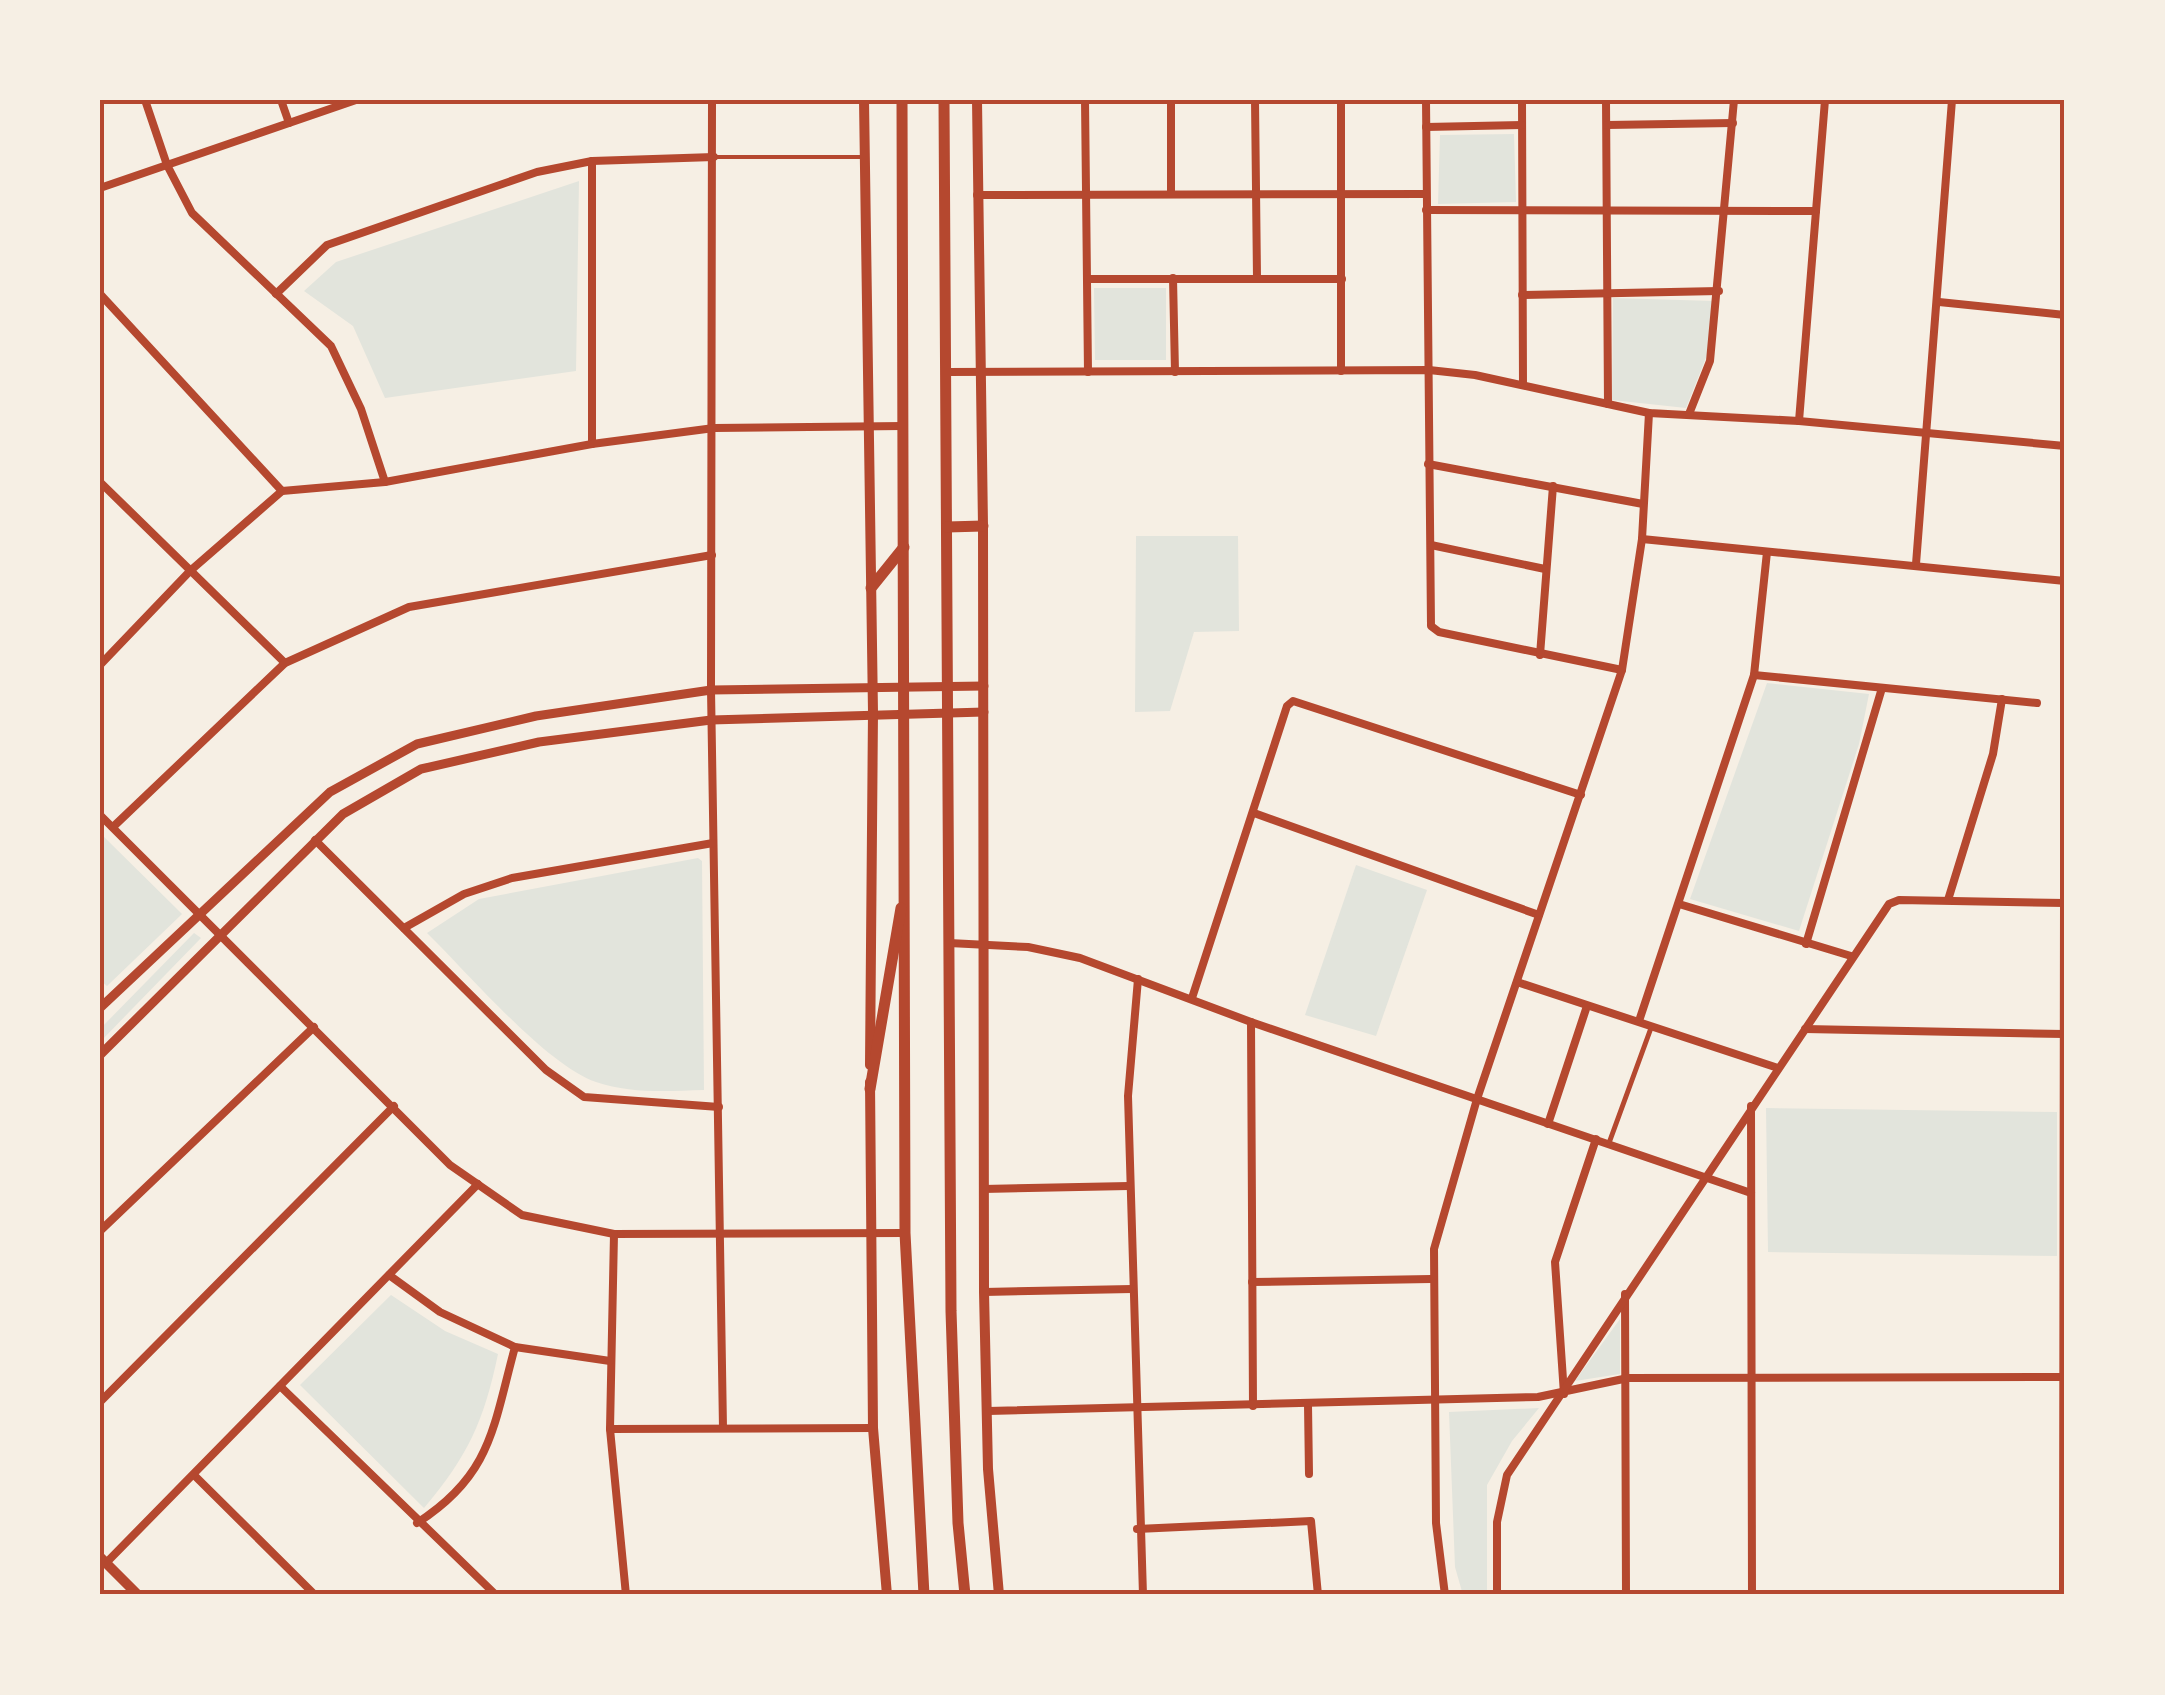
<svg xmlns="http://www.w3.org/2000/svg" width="2165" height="1695" font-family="'Source Sans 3',sans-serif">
<rect width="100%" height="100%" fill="#f6efe4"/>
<!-- green -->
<g fill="#e2e4dc">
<polygon points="1514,134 1516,202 1438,204 1440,135"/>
<polygon points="579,181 576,371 385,398 353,326 304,291 336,262"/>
<polygon points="1094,288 1166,288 1166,360 1095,360"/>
<polygon points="1613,298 1714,301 1707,355 1686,408 1612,400"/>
<polygon points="1136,536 1238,536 1239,631 1194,632 1170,711 1135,712"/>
<polygon points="1767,683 1869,694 1859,744 1799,931 1690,899"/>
<polygon points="100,833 182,914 107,986 100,980"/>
<path d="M698,858L702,861L704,1090C668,1091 631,1094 596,1082C546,1065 468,973 427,933L479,899Z"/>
<polygon points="1356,865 1427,890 1376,1036 1305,1015"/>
<polygon points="194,933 201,938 100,1042 100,1029"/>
<polygon points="1766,1108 2057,1112 2057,1256 1768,1252"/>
<path d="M391,1295L445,1331L498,1354C484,1421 468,1456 424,1508L300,1385Z"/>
<polygon points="1620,1319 1620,1374 1575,1381"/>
<polygon points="1539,1408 1512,1441 1487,1485 1487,1595 1463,1595 1455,1567 1449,1412"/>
</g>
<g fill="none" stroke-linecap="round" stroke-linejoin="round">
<!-- service -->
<polyline stroke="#b5482f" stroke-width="4" points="714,157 864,157"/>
<!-- pedestrian -->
<polyline stroke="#b5482f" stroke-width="5" points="1609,1143 1651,1028"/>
<!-- minor -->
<g stroke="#b5482f" stroke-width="8">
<polyline points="145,100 167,165 192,213 331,346 361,409 385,482"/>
<polyline points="281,100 289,123"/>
<polyline points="712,100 711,690 723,1428"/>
<polyline points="1085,100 1088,372"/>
<polyline points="1171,100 1171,194"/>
<polyline points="1255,100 1257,278"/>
<polyline points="1341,100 1341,371"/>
<polyline points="1426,100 1431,626 1439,632 1622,670"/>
<polyline points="1522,100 1523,385"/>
<polyline points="1606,100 1608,404"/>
<polyline points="1607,125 1733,123"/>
<polyline points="1426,127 1522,125"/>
<polyline points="592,161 592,444"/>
<polyline points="100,188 356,100"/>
<polyline points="977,195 1426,194"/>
<polyline points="1426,210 1816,211"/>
<polyline points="1173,278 1175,372"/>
<polyline points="1088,279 1342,279"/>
<polyline points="100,294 282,491"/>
<polyline points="276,294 327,245 537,172 592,161 714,157"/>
<polyline points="1522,295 1719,291"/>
<polyline points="1939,302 2065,315"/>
<polyline points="946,372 1429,370 1475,375 1649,413 1799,421 2065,446"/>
<polyline points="1689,414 1710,361 1734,100"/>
<polyline points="1799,421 1825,100"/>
<polyline points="1428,464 1643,504"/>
<polyline points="100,482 285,663"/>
<polyline points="1642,539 2065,581"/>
<polyline points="1431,545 1545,569"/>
<polyline points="1916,564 1952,100"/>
<polyline points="1540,655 1553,486"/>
<polyline points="100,665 190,571 282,491 385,482 592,444 714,428 903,426"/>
<polyline points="1754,675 2037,703"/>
<polyline points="1254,813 1539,915"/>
<polyline points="100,815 450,1165 522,1215 614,1234 905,1233"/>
<polyline points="113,827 285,663 409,607 712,555"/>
<polyline points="315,840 546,1070 584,1097 719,1107"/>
<polyline points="1948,900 1993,754 2002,699"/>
<polyline points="1679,904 1851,956"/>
<polyline points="404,928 464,894 512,878 713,843"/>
<polyline points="949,943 1028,947 1080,958 1251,1022 1751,1193"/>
<polyline points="1806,944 1882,688"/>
<polyline points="1138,979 1128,1096 1143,1595"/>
<polyline points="1517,982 1778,1068"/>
<polyline points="1192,998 1287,706 1293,701 1581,795"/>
<polyline points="1639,1021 1754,675 1767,552"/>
<polyline points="1251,1022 1253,1406"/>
<polyline points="1805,1029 2064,1034"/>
<polyline points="1751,1106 1752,1595"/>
<polyline points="1548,1124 1587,1006"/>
<polyline points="983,1189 1129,1186"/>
<polyline points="100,1231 314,1027"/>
<polyline points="614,1234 610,1429 626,1595"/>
<polyline points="389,1275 440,1312 515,1347 610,1361"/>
<polyline points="1252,1282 1431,1279"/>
<polyline points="984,1292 1132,1289"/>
<polyline points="1625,1294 1626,1595"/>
<polyline points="280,1386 496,1595"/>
<polyline points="1564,1394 1555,1262 1596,1139"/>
<polyline points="100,1402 394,1106"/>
<polyline points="1308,1405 1309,1474"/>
<polyline points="988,1411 1538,1397 1628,1378 2065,1377"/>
<polyline points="610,1429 873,1428"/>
<polyline points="194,1475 315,1595"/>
<path d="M417,1523C492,1475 493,1427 515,1347"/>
<polyline points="1137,1529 1311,1521 1318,1595"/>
<polyline points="106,1563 478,1184"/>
<polyline points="1445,1595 1436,1523 1434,1249 1477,1099 1622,670 1642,539 1649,413"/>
<polyline points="1497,1595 1497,1522 1507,1475 1889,904 1899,900 2065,903"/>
<polyline points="2063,1595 2064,903"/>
</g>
<!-- tertiary -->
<g stroke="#b5482f" stroke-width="9">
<polyline points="100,1008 330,792 417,744 536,716 711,690 984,686"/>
<polyline points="100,1055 343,814 421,769 539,742 711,720 984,712"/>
</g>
<!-- secondary -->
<g stroke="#b5482f" stroke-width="10">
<polyline points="864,100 873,712 870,1065"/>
<polyline points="977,100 983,526 984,1292 988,1469 999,1595"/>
<polyline points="870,1082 873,1428 887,1595"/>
<polyline points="100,1557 138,1595"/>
</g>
<!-- primary -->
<g stroke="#b5482f" stroke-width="11">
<polyline points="902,100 905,1233 924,1595"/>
<polyline points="944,100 951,1311 958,1523 965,1595"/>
<polyline points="947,527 983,526"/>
<polyline points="871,588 904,547"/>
<polyline points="870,1089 901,908"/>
</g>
</g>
<!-- border -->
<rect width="2165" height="1695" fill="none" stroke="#f6efe4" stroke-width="205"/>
<rect x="102" y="102" width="1960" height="1490" fill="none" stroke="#b5482f" stroke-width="4"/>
</svg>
